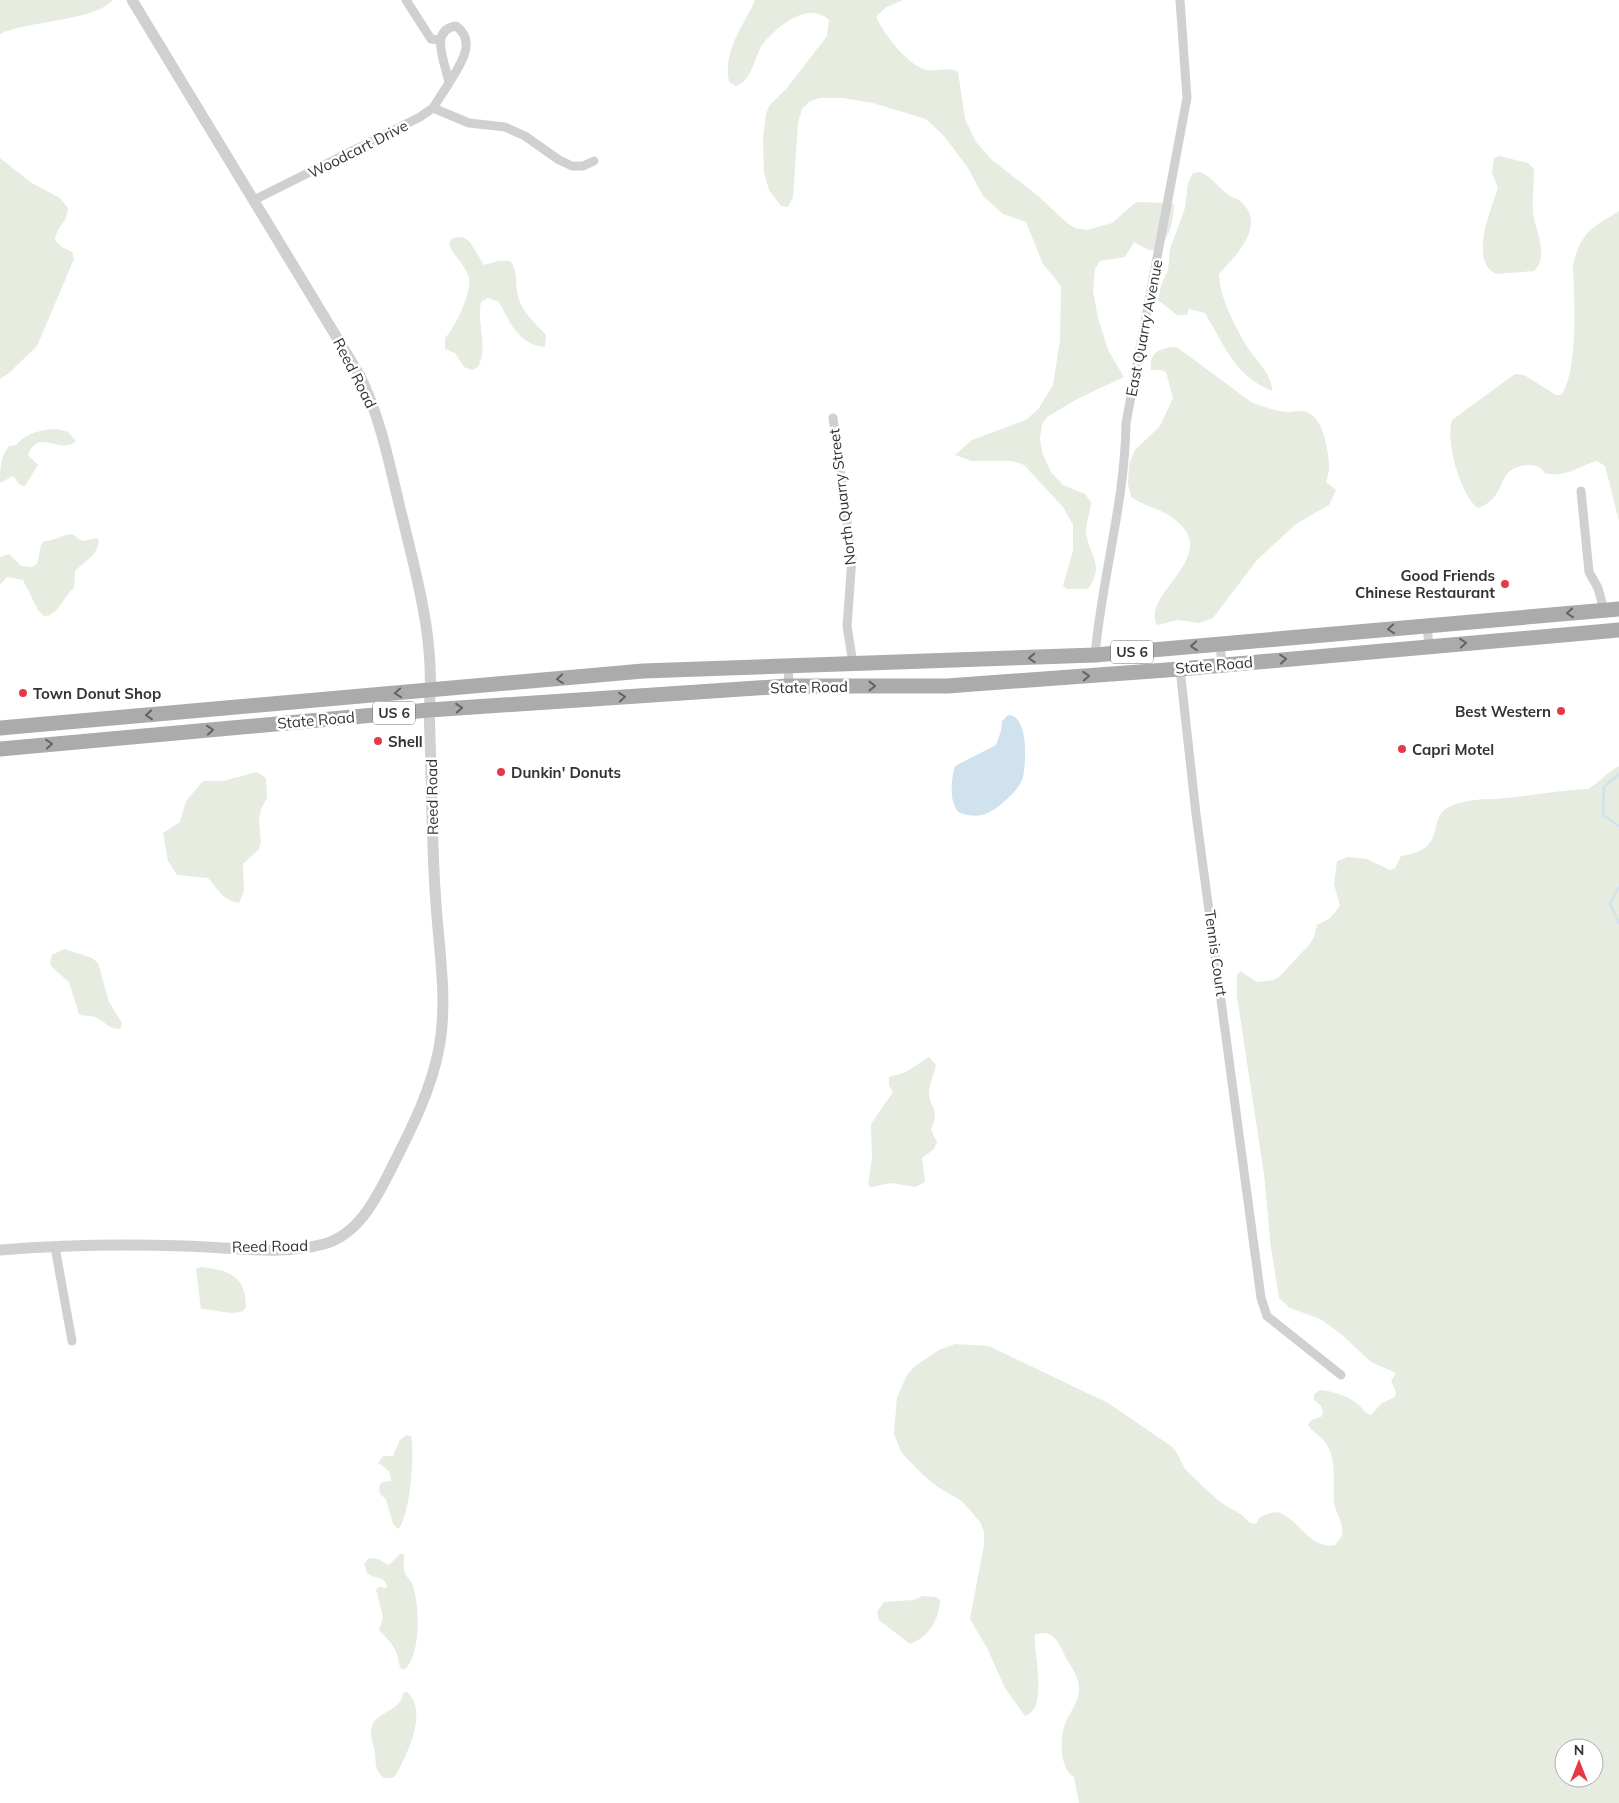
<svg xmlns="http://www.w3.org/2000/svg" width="1619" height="1803" font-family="Mulish,sans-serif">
<rect width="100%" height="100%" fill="#fff"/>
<!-- green -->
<g fill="#e6ecdf" fill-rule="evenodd">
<path d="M0,0H113C92,22 29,20 0,34Z"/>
<path d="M755,0H903L885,8L876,17C884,34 908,66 927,70C938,72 949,66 958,72L965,119L976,142L992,160L1037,195L1067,223L1075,228L1087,230L1112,223L1136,202L1172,203L1174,205C1173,223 1170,237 1157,250H1149L1134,242L1125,257L1100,261L1095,269L1093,291L1098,318L1108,350L1124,377L1077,399L1047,417L1042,424L1040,439L1042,452L1051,472L1063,485L1085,494L1091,502C1091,512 1085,523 1086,533C1090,557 1105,565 1088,589H1067L1063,586L1073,551V525L1063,507L1024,465L1012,461H972L955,455L972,440L1026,420L1039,408L1053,385L1060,340L1061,286L1043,264L1026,222L1003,214L983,196L968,168L944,136L926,119L873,103L843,98H819L809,102L802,109L798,123L793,197L788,207L781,206L769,190L764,173L763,139L766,113L770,105L787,88L827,36L829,20C808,0 776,27 762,45C754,58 752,81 736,86L729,82C723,49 743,28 755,0Z"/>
<path d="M1499,156L1528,163L1534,169C1534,183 1532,198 1533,212C1535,231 1550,255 1534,271L1496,274C1468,260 1492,208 1498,188L1492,173L1494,158Z"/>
<path d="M0,158L30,182L60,198L68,208C68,222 56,227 55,240L62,247L72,252L74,259L37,346L9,373L0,379Z"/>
<path d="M1200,172C1212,176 1219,189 1230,196C1233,198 1237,198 1240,201C1268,225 1236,255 1219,274C1219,296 1235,326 1246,345C1255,360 1272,373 1272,391C1234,375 1225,346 1205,313L1189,309L1187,315H1177L1158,300L1161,285L1168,270L1170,249L1185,208L1188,183L1193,173Z"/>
<path d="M1619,211V521L1605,466L1597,461C1581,465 1567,477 1549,474C1544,474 1543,470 1540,468C1533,463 1520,465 1513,469C1498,477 1504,499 1478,508C1460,495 1445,440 1452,420L1515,374L1524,375L1556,395H1561C1579,371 1574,296 1573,265C1582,230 1591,229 1619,211Z"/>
<path d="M463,237L470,242L484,265L498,261H510C518,270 515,284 518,296C521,311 536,324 546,335L545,347C519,345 510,323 499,302L488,298L481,302C476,324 489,346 478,367L472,370L464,367L455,353L445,349V338C455,328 472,292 469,278C466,265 453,256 449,244L452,238Z"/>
<path d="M1172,347L1178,348L1251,402C1263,407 1276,411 1288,412C1293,412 1299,410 1304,411C1319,416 1323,430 1326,444C1329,458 1331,468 1326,482L1336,490L1329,505L1296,524L1257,560L1213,618L1199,623L1178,620L1157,625C1141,595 1215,560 1181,525C1164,508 1149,509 1131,497L1128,484L1129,464L1135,450L1160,426L1173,398L1166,372L1161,370H1151C1149,354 1157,349 1172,347Z"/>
<path d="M58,429L68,432L76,441L74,443C57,453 38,428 28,455L38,465L25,486L20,485L13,476L0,483C0,469 0,457 9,446L16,445C26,433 42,429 58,429Z"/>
<path d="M72,534L82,541L97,538L99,541C97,556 85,561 75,571L74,588C63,596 59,616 44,616L38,610L23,580L7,577L0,585V557L9,554L21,566L32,567L37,564L41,545L44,541C55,541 61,535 72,534Z"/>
<path d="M1619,766V1803H1079L1074,1777C1059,1768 1060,1738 1065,1724C1070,1711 1079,1703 1079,1688C1079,1679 1074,1671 1069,1663C1061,1650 1056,1626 1035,1635C1033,1652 1049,1709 1025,1716L1005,1688L987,1648L970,1619L984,1545V1532L980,1522L962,1501L939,1488L922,1474L901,1452L894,1434L897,1397L907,1375L915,1366L939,1350L955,1344L989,1346L1108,1403L1171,1446C1179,1452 1180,1463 1187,1471C1198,1481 1210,1494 1222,1503C1233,1511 1240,1511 1250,1523L1256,1524C1259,1517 1261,1516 1268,1514C1292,1503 1305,1551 1335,1545C1339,1540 1344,1535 1342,1528C1341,1519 1335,1511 1334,1502C1333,1485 1336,1467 1330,1451C1324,1435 1314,1435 1308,1425L1311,1420L1321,1417L1323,1413L1321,1406L1314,1400V1394L1320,1390C1331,1391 1346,1395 1355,1402C1362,1406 1363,1413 1371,1415L1382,1403L1395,1397L1396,1392L1391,1381L1396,1373L1371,1362L1340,1333L1320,1319L1290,1308L1279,1298L1271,1248L1264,1174L1237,997V975L1240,971L1257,982L1273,980L1279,977L1309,945L1314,937L1317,925L1330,918L1340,906L1334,884L1337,861L1348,857L1367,859L1390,870L1395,868L1401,856C1449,849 1426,822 1447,808C1461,800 1480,799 1496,799C1526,797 1557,790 1588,789C1600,782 1607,772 1619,766ZM1564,1748H1594V1778H1564Z"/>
<path d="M257,772L266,778L267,798L261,809L259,820L261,842L259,849L243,864L244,891L239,903C222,900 218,889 208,878L177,875L168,861L163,833L180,822L186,801L203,781H223Z"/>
<path d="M64,949L92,958L98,963L109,1002L122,1023L120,1029C108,1029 105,1021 95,1017C90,1015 84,1017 79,1014L69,982L52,967L50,963L52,955Z"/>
<path d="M929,1057L936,1065C934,1075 930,1082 929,1092C929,1109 941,1105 931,1130L937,1142L934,1149L922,1158L925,1182L915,1187L891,1183L871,1187L868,1185L872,1158L871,1124L893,1092L889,1085V1077L906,1072Z"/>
<path d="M200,1267C228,1270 246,1275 246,1307L243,1311C230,1316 216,1309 201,1309L196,1269Z"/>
<path d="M406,1435L411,1436C415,1451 410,1519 398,1529L393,1524L386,1499L380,1494L379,1487L382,1482L391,1481C392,1472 386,1468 378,1463L383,1456H393L400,1440Z"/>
<path d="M400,1554H404C404,1560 403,1568 405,1573C407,1578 412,1581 413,1586C420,1607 421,1657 404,1670L400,1668C398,1650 392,1643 379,1630L383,1617L376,1590L379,1587L387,1588C387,1576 374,1579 367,1573L364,1564L369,1558L378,1559L389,1565Z"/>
<path d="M923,1596L936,1597L940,1600C939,1620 929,1637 910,1644L879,1620L877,1612L884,1602L913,1600Z"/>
<path d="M407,1692C429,1711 407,1754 396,1775L392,1778H384C375,1771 376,1764 375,1753C374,1744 369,1736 372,1726C377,1711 401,1712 403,1693Z"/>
</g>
<!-- water -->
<path fill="#cfe2ee" d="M1008,715C1029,715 1026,763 1023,777C1020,786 1014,793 1007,799C992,813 980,821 958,812C949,800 951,780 955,766L996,745L1001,731L1002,721Z"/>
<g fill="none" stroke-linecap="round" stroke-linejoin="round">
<!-- stream -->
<g stroke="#cfe2ee" stroke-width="2.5">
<polyline points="1619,774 1604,787 1603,815 1619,826"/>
<polyline points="1619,887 1610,903 1619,923"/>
</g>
<!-- minor -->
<g stroke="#d0d0d0" stroke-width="9">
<polyline points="406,0 431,39 440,40"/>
<polyline points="433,108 469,123 505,127 525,136 559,160 572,166 583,166 594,161"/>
<path d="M254,200L420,117L433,108L449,83C446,64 428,30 456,26C478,42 459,66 449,83"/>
<polyline points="833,418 852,558 847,626 853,664"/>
<polyline points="1581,491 1589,572 1598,588 1604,610"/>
<polyline points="1427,626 1429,646"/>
<polyline points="1220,644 1222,665"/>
<path d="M1095,655C1102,577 1125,502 1126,423L1187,98L1180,0"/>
<polyline points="1180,669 1196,814 1261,1298 1267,1316 1341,1375"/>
<polyline points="788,686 789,666"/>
<polyline points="55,1247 72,1341"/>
</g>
<!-- tertiary -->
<path stroke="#d0d0d0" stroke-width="11" d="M0,1250C61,1245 123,1244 185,1246C230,1247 280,1256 324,1244C357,1235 375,1201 389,1173C409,1133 431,1092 439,1048C448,1001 439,951 436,904C431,839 432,775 429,710C436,641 416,574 400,508C389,462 380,416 359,374L132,0"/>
<!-- primary -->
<g stroke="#ababab" stroke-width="15">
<polyline points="0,728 643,671 1095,655 1619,609"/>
<polyline points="0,749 429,710 788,686 947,686 1180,669 1619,630"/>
</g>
</g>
<!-- one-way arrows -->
<defs><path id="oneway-chevron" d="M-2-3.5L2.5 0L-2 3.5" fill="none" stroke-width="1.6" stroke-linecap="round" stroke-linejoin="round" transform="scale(1.25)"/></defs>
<g stroke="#636363">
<use href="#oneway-chevron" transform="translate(1570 613) rotate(175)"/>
<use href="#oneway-chevron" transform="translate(1391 629) rotate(175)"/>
<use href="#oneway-chevron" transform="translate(1463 643) rotate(-5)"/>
<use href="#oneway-chevron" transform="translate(1194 646) rotate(175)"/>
<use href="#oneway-chevron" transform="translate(1032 658) rotate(178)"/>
<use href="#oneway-chevron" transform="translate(1283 659) rotate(-5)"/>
<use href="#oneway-chevron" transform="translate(1086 676) rotate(-4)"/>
<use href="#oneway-chevron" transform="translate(560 679) rotate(175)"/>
<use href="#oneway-chevron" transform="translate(872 686)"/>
<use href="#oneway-chevron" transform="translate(398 693) rotate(175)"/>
<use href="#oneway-chevron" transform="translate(622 697) rotate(-4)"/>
<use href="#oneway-chevron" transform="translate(459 708) rotate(-4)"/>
<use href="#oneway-chevron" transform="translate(149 715) rotate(175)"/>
<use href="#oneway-chevron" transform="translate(210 730) rotate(-5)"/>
<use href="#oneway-chevron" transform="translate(49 744) rotate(-5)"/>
</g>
<!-- markers -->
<g fill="#e63946" stroke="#fff" stroke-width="2">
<circle cx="1505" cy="584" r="5"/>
<circle cx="23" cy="693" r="5"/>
<circle cx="1561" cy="711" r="5"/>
<circle cx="378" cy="741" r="5"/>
<circle cx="1402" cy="749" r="5"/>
<circle cx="501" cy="772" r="5"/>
</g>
<g text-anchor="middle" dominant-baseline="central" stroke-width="5" stroke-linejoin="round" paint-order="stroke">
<!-- shield labels -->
<g fill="#fff" stroke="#707070" stroke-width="1">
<rect x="1111" y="640.5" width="42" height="23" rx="4"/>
<rect x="373" y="701.5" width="42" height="23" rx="4"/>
</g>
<g font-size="14" font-weight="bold" fill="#333">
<text x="1132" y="652">US 6</text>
<text x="394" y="713">US 6</text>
</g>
<!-- street labels -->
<g font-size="15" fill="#333" stroke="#fff">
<text transform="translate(358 149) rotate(-27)">Woodcart Drive</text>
<text transform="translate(1144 328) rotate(-79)">East Quarry Avenue</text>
<text transform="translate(355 373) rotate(63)">Reed Road</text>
<text transform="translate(842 497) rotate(-97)">North Quarry Street</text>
<text transform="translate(1214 665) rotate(-5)">State Road</text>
<text transform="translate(809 687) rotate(-1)">State Road</text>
<text transform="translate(316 720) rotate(-5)">State Road</text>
<text transform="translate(432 797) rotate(-91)">Reed Road</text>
<text transform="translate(1216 953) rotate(82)">Tennis Court</text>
<text transform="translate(270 1246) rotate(-1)">Reed Road</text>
</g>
<!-- poi labels -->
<g font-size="15" font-weight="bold" fill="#333" stroke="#fff" text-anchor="start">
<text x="1495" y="575" text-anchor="end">Good Friends<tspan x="1495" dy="17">Chinese Restaurant</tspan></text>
<text x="33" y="693">Town Donut Shop</text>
<text x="1551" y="711" text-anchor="end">Best Western</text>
<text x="388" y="741">Shell</text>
<text x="1412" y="749">Capri Motel</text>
<text x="511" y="772">Dunkin' Donuts</text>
</g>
</g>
<!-- north arrow -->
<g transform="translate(1579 1763)"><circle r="24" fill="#ffffff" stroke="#adadad"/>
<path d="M0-4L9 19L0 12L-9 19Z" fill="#e63946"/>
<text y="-8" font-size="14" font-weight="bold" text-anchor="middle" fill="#333333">N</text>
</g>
</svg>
